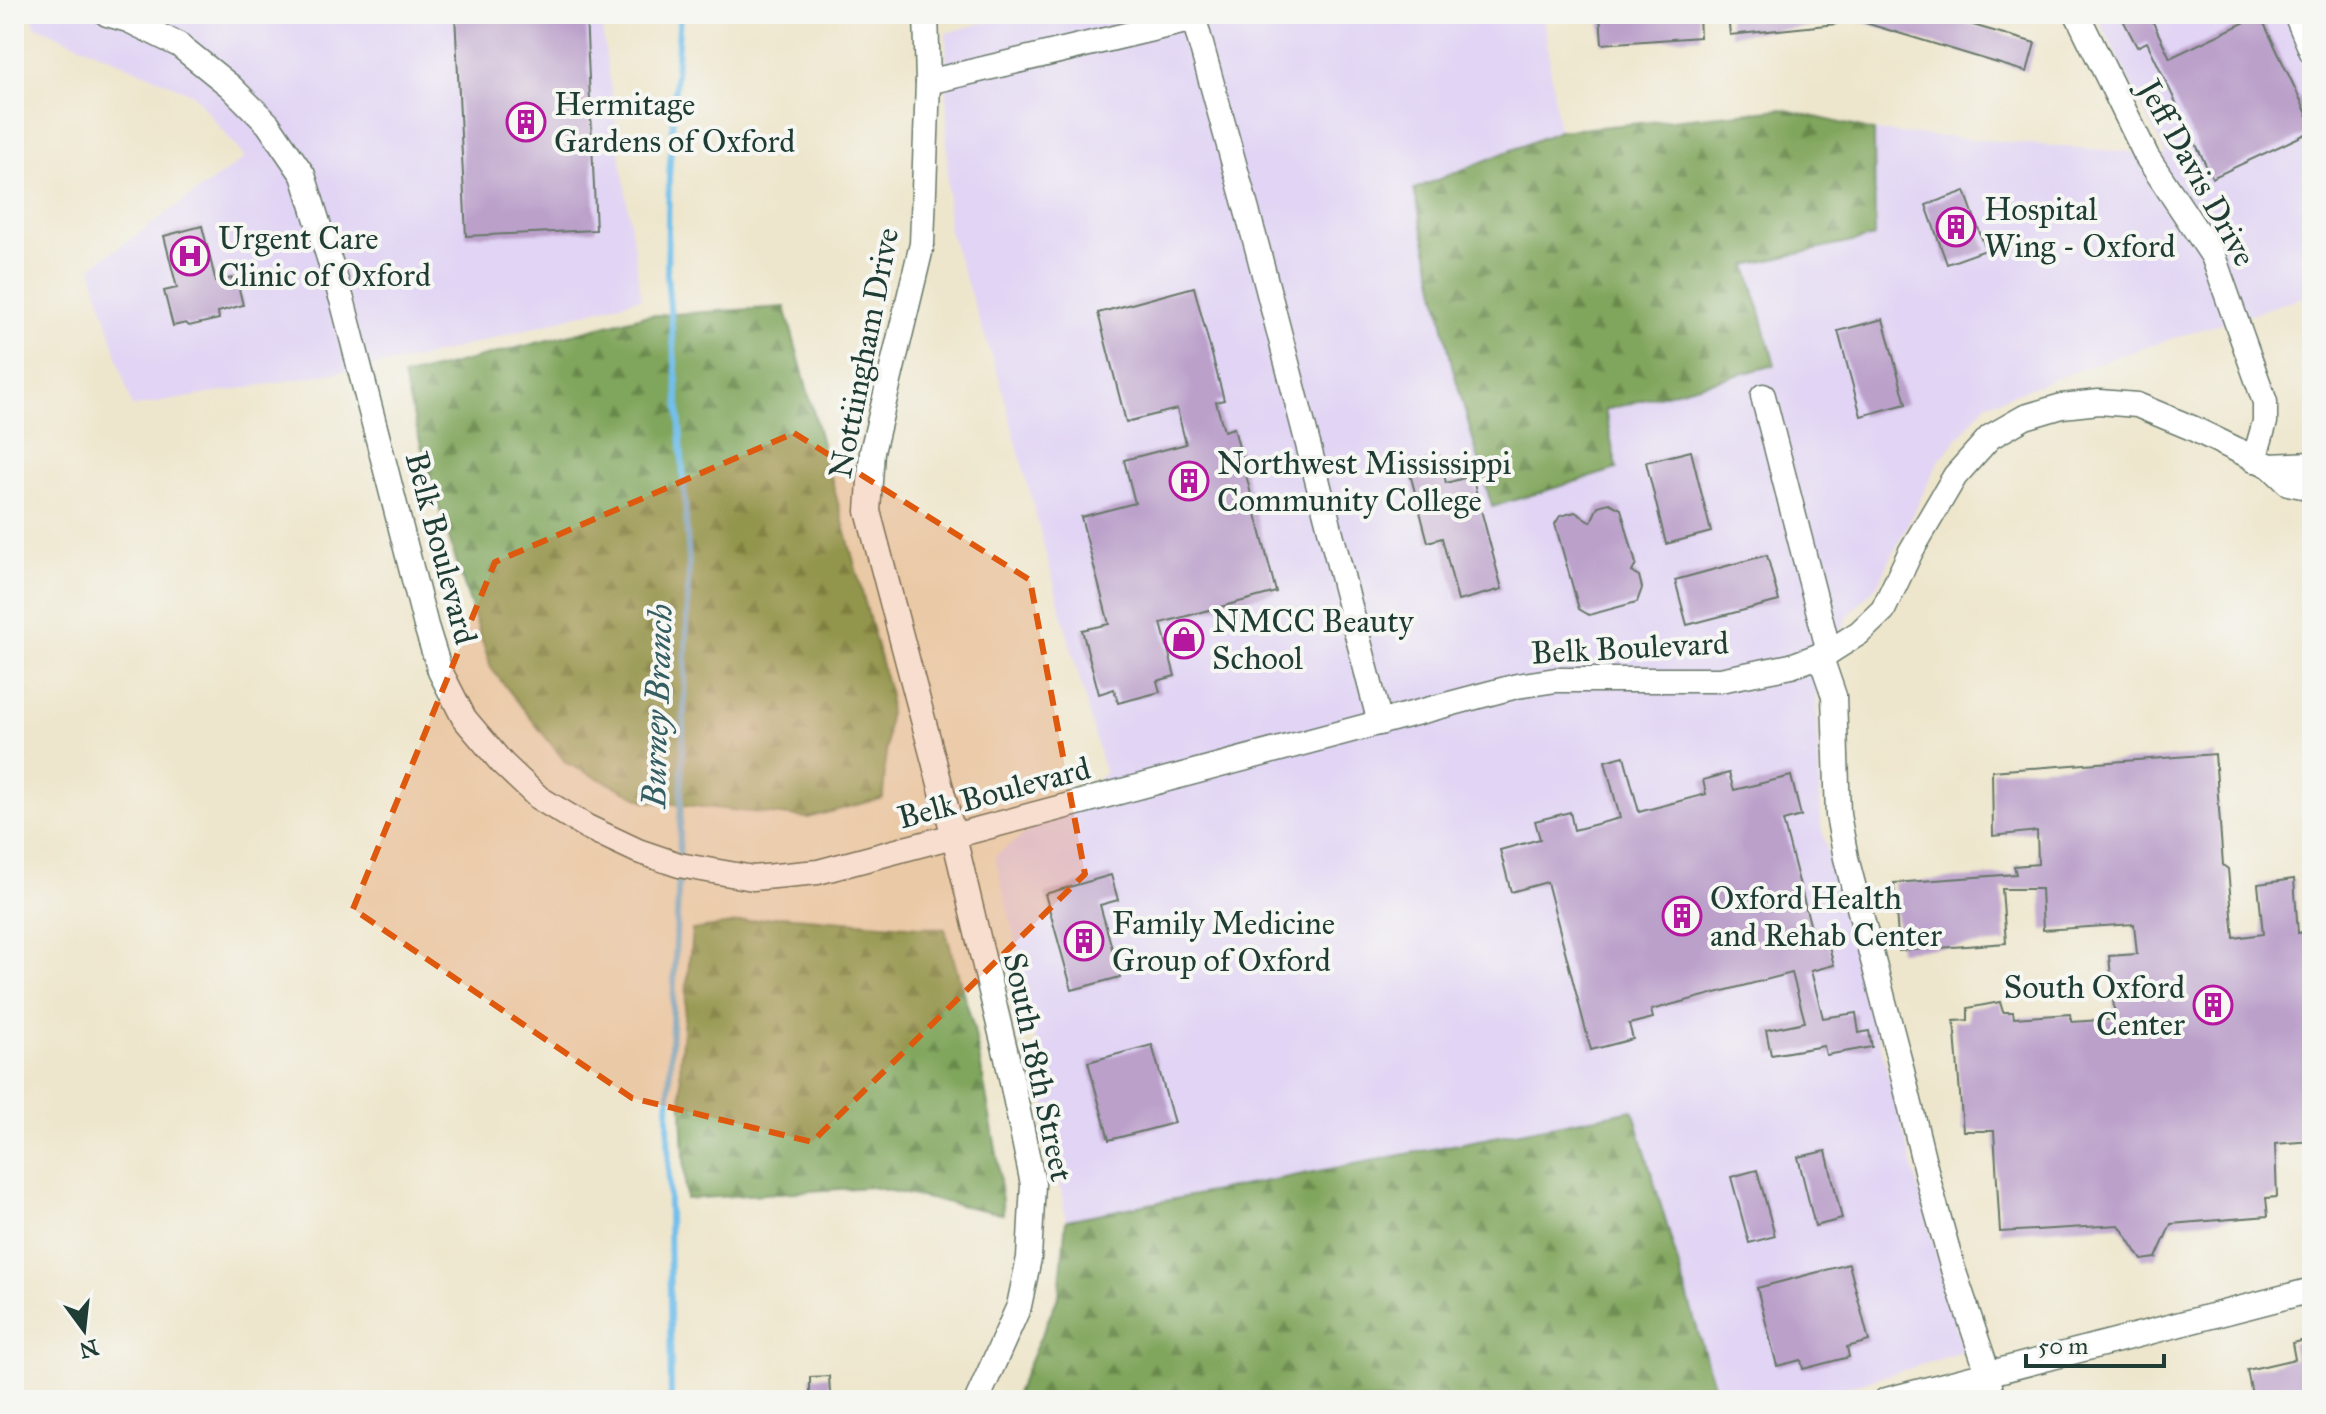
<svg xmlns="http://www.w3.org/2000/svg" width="2326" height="1414" font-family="'IM FELL Great Primer',serif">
<defs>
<pattern id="forest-firs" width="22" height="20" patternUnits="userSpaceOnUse" patternTransform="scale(2)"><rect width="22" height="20" fill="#80a55b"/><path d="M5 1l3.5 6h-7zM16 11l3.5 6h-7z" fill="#68884c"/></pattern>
</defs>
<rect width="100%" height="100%" fill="#f6f6f2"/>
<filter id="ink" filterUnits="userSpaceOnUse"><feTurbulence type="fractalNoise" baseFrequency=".0125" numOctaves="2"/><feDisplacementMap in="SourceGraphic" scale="16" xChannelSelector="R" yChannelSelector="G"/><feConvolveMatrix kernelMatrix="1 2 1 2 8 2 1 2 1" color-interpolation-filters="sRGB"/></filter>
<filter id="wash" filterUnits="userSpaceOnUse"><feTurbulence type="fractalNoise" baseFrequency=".006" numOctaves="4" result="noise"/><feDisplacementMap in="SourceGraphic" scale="32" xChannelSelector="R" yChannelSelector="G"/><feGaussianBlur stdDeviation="1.8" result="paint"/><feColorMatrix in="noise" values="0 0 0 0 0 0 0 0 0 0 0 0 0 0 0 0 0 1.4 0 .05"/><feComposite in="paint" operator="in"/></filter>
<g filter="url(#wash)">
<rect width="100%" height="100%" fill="#eee6cc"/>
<!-- built -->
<g fill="#e1d4f4">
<polygon points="33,14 600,14 641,298 417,359 132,407 91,267 245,158 193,94 34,25"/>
<polygon points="1015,14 1543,14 1559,131 1414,189 1452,365 1492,506 1604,411 1774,365 1747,265 1875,237 1874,131 2166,155 2096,14 2312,14 2312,294 2112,358 1986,404 1939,461 1878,584 1848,616 1816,692 1821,826 1963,1352 1805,1400 1718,1400 1633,1110 1066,1220 1029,1003 995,856 1105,774 999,378 948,228 946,33"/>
</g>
<!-- forest -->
<g fill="url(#forest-firs)" stroke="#507148" stroke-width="2">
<polygon points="1782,109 1874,131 1875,237 1747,265 1775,365 1605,410 1617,469 1492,507 1452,365 1414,189 1559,131"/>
<polygon points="785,307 890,695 883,798 808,818 646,801 566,763 491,668 432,486 403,377 643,316"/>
<polygon points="781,916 945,929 974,1029 998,1160 1003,1214 871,1187 686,1199 680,1063 692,930"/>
<polygon points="1633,1110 1718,1400 1013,1400 1059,1295 1066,1220"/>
</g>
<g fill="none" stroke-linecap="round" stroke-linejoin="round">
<!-- stream -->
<g stroke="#71bfeb" stroke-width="6">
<polyline points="679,861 689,563 677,383 667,275 669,177 680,14"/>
<polyline points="671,1400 668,1114 679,872"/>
</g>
</g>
<g id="blocks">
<!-- building -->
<g fill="#bba0ca">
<polygon points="455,14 586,14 596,230 466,236"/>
<polygon points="1600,14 1699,14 1700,37 1602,44"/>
<polygon points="1728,14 1836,14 1836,24 1730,35"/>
<polygon points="1850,14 1935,14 2035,43 2027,72 1849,18"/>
<polygon points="2120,14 2149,14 2170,58 2260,15 2312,124 2312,131 2212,178 2147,42 2137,47"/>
<polygon points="1965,191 1986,250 1947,264 1926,205"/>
<polygon points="202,226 216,282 236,277 243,305 218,312 219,319 189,326 186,323 173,326 164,291 177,288 164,236"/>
<polygon points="1194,287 1224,400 1216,402 1224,431 1234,428 1276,592 1161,623 1175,676 1157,681 1160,692 1118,703 1114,689 1099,694 1082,630 1109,624 1081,517 1135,503 1124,460 1186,444 1177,409 1126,422 1098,313"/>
<polygon points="1883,319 1906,404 1861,416 1838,331"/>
<polygon points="1691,451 1711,532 1666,544 1646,462"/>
<polygon points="1440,458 1446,483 1472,476 1502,589 1458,601 1442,538 1428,542 1408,466"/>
<polygon points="1609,503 1621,509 1636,564 1632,572 1639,576 1642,588 1637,602 1589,615 1579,609 1555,524 1560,516 1575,512 1591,522 1598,506"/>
<polygon points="1767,555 1779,601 1687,625 1675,580"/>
<polygon points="2215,754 2223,865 2228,869 2234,938 2263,934 2258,884 2294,879 2298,933 2312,931 2312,1141 2275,1144 2277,1197 2266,1198 2268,1216 2171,1224 2156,1258 2142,1260 2119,1225 2000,1232 1994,1131 1963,1131 1954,1021 1968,1020 1968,1008 2000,1002 2003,1012 2013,1012 2014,1018 2070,1014 2072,1022 2115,1019 2109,956 2137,954 2134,924 2043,930 2041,889 2002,889 2006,943 1899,951 1894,883 2016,874 2014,866 2038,864 2037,831 1993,836 1992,771"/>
<polygon points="1624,756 1639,812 1706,794 1703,780 1729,773 1734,790 1791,776 1801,816 1783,821 1815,943 1827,940 1834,965 1811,971 1823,1018 1856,1013 1859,1033 1869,1031 1872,1047 1826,1055 1824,1046 1771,1055 1766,1030 1805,1022 1792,973 1651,1010 1653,1018 1629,1024 1633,1039 1591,1050 1547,882 1511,892 1500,850 1540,839 1535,821 1570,812 1574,830 1620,818 1605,761"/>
<polygon points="1111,875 1118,900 1100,905 1120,977 1072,990 1045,894"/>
<polygon points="1152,1045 1174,1123 1109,1140 1088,1062"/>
<polygon points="1826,1151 1842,1219 1815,1226 1798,1157"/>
<polygon points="1757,1170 1775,1236 1749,1243 1731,1177"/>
<polygon points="1849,1264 1869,1341 1847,1347 1849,1357 1803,1369 1801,1360 1777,1366 1757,1288"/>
<polygon points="2310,1339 2312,1400 2253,1400 2247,1370 2295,1359 2292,1343"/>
<polygon points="829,1376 830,1394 810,1395 810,1377"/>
</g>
</g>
</g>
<g filter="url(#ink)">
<use href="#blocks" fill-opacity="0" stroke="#677869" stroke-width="2"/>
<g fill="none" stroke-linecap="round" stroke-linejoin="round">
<!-- minor casing -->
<g stroke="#677869" stroke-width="27">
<g id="minor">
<polyline points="107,14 128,20 179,45 230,86 268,124 303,175 343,303 426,626 440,671 464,718 502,763 539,798 587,827 638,851 679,865 753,878 818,872 1517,686 1556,680 1720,680 1791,666 1829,652 1859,633 1883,610 1911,551 1955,476 1990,437 2025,417 2062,406 2099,402 2137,405 2192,428 2270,466 2288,483 2312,488"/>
<polyline points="926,14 928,82 922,244 872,452 868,511 954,837 1007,1058 1033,1184 1029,1258 1019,1306 977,1400"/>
<polyline points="2077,14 2147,157 2213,256 2265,402 2265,422 2254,460"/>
<polyline points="2296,14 2312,52"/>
<polyline points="928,82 1194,19 1257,247 1380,723"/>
<polyline points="1763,396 1829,652"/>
<polyline points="2270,466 2312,464"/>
<polyline points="1820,655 1834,696 1838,815 1846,858 1899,1059 1930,1187 1953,1269 1988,1373 1992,1400"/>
<polyline points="1886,1400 2312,1290"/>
</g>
</g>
<!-- minor -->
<use href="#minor" stroke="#fff" stroke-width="24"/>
</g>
</g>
<!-- marked area -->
<path fill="#de580e" fill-opacity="0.2" stroke="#de580e" stroke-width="6" stroke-dasharray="16 10" stroke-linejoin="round" d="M794,433L1030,580L1085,874L812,1142L632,1098L353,909L495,562Z"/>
<!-- icons -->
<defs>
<g id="building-ring" transform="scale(2)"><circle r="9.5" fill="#f6f6f2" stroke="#b5179e" stroke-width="1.5"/><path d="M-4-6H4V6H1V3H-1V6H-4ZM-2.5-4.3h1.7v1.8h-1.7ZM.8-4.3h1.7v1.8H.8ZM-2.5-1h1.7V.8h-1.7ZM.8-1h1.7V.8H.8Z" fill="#b5179e"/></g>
<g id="hospital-ring" transform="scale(2)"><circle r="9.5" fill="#f6f6f2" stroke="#b5179e" stroke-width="1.5"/><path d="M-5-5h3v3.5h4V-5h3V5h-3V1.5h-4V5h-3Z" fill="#b5179e"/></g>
<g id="shop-ring" transform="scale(2)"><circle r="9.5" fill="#f6f6f2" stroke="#b5179e" stroke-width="1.5"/><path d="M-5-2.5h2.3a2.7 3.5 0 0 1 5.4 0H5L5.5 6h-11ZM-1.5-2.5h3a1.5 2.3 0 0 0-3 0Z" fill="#b5179e"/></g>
</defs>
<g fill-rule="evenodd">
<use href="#building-ring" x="526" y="122"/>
<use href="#building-ring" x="1956" y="227"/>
<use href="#hospital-ring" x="190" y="256"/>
<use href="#building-ring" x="1189" y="481"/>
<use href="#shop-ring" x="1184" y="639"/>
<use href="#building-ring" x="1682" y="916"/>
<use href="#building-ring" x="1084" y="941"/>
<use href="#building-ring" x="2213" y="1005"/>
</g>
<g text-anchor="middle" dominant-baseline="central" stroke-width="8" stroke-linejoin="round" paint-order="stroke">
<!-- poi labels -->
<g font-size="32" fill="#1f3d34" stroke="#f6f6f2" text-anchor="start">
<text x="554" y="104">Hermitage<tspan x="554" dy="37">Gardens of Oxford</tspan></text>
<text x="1984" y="209">Hospital<tspan x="1984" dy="37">Wing - Oxford</tspan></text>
<text x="218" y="238">Urgent Care<tspan x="218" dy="37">Clinic of Oxford</tspan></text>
<text x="1217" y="463">Northwest Mississippi<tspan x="1217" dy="37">Community College</tspan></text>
<text x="1212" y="621">NMCC Beauty<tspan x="1212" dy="37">School</tspan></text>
<text x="1710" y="898">Oxford Health<tspan x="1710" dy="37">and Rehab Center</tspan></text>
<text x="1112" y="923">Family Medicine<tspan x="1112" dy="37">Group of Oxford</tspan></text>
<text x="2185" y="987" text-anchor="end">South Oxford<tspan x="2185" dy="37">Center</tspan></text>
</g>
<!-- street labels -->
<g font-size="32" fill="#1f3d34" stroke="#f6f6f2">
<text transform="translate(2197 173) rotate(61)">Jeff Davis Drive</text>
<text transform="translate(864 353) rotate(-79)">Nottiingham Drive</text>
<text transform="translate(441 548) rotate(75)">Belk Boulevard</text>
<text transform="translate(1630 648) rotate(-3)">Belk Boulevard</text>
<text transform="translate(994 793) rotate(-15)">Belk Boulevard</text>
<text transform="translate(1038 1067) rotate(78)">South 18th Street</text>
</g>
<!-- water labels -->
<g font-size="34" font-style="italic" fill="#345e62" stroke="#f6f6f2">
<text transform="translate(657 706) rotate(-88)">Burney Branch</text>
</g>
</g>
<!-- margin -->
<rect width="2326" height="1414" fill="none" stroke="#f6f6f2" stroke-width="48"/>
<!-- north arrow -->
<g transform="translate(84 1330) rotate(165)" stroke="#f6f6f2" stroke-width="6" paint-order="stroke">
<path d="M0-6L14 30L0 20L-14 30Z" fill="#1f3d34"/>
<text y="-12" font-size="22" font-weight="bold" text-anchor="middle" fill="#1f3d34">N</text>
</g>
<!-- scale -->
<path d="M2026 1354v12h138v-12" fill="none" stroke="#1f3d34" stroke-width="4"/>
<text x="2038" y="1354" font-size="24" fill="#1f3d34" stroke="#f6f6f2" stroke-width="6" paint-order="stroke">50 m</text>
</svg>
